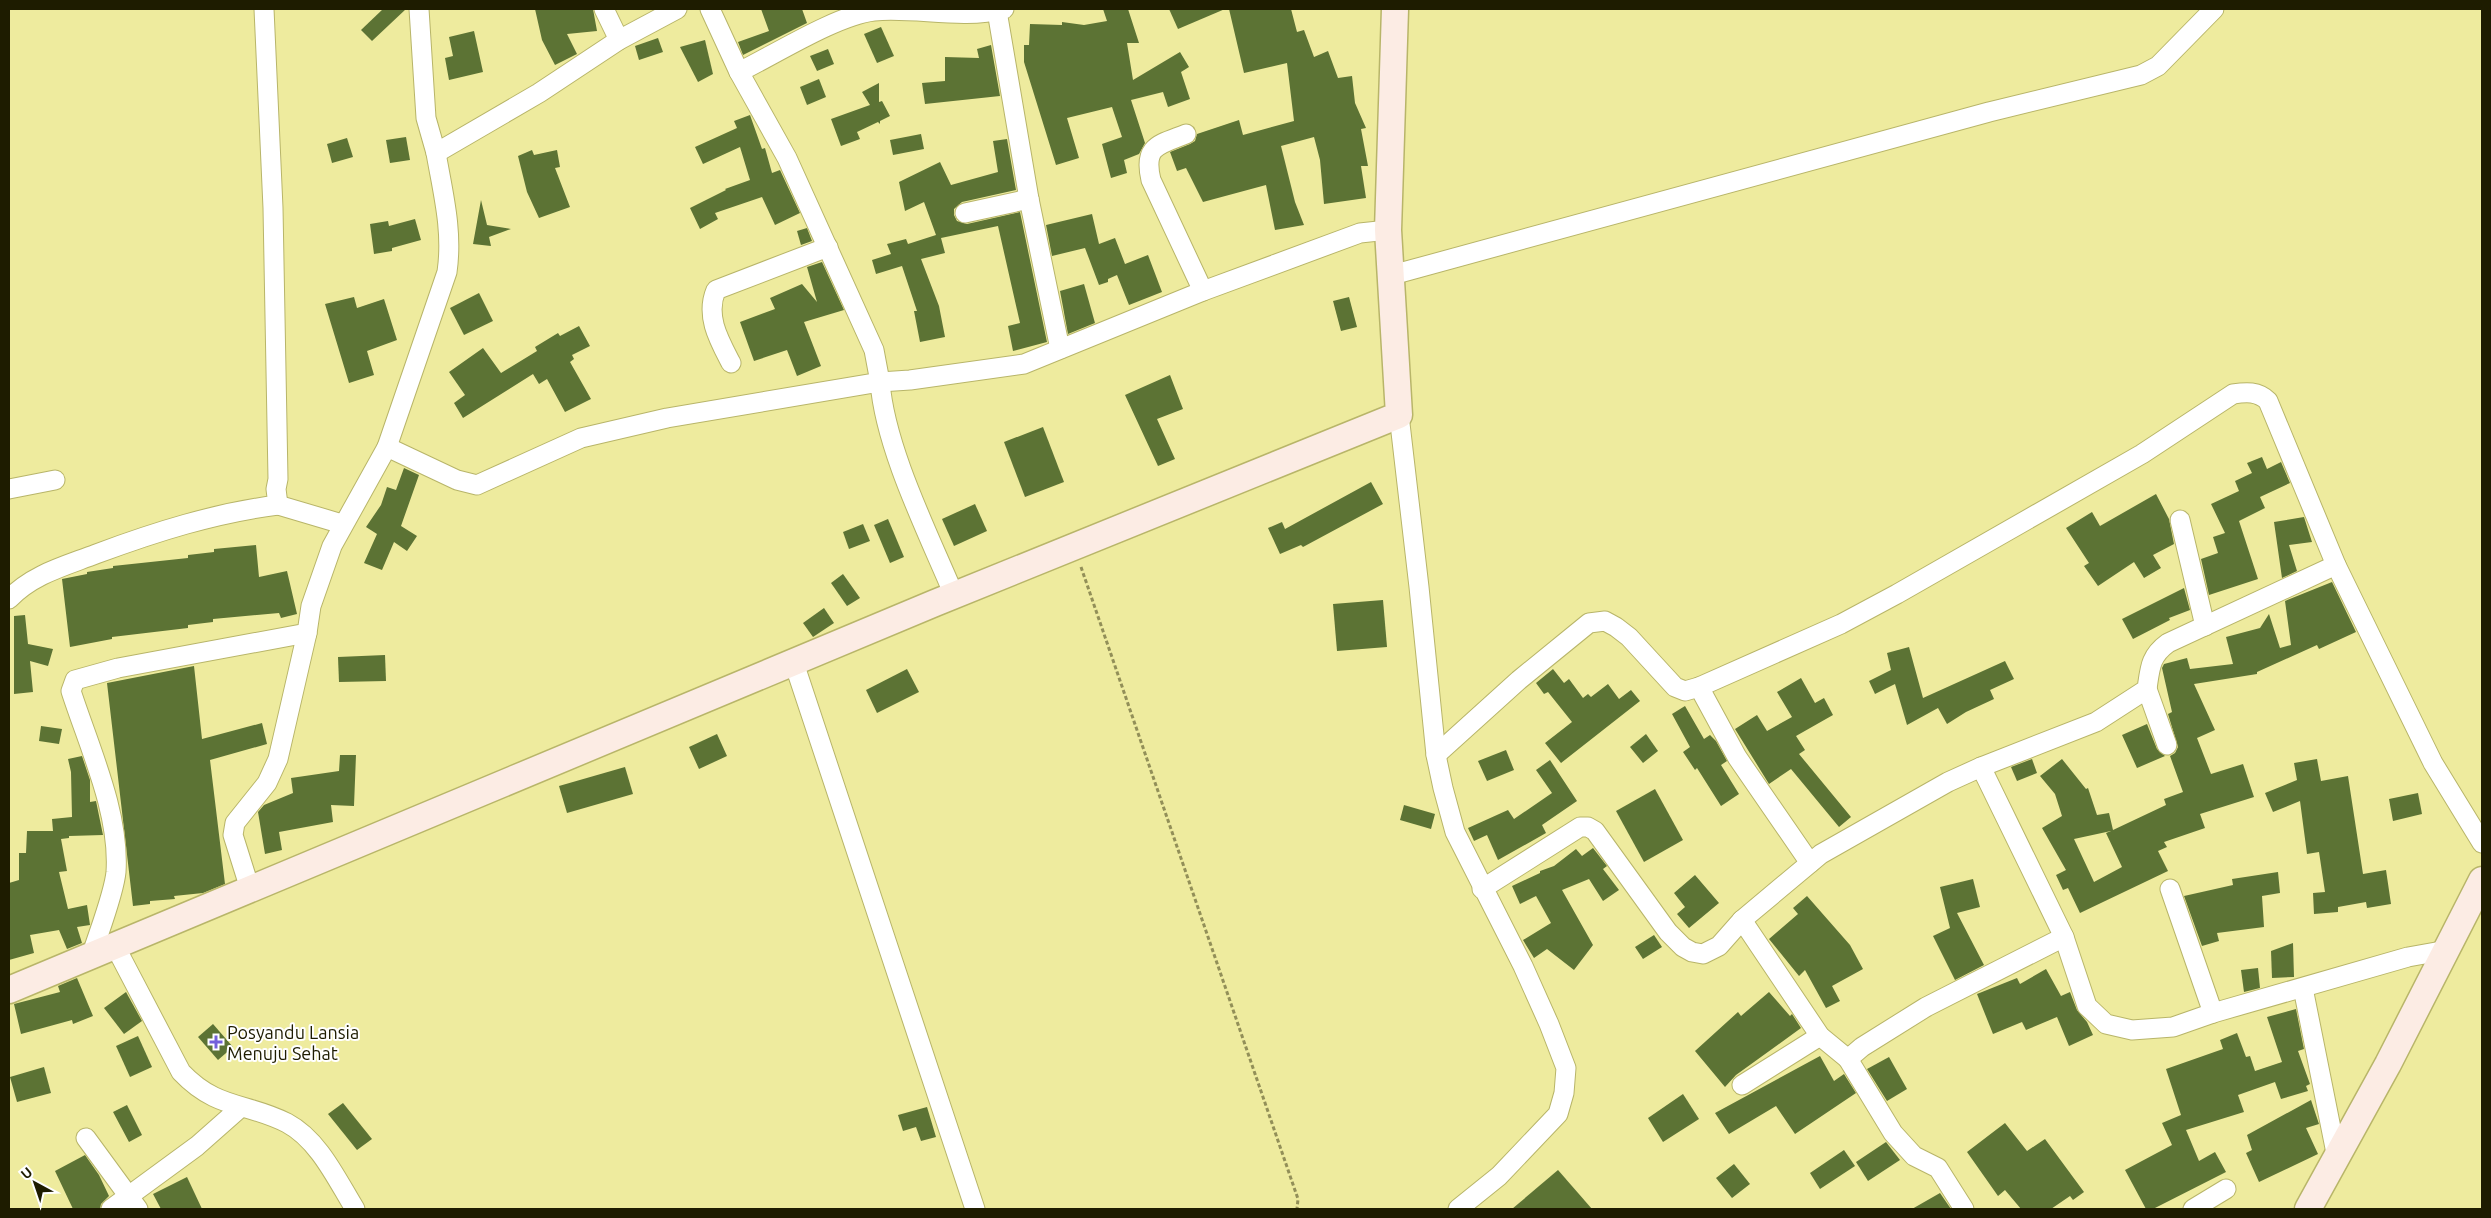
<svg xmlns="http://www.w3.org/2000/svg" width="2491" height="1218" font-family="Ubuntu,sans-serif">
<rect width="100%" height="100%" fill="#eeeb9e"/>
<!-- building -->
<g fill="#5c7334" fill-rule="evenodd">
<polygon points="383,9 406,9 372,41 361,30"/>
<polygon points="535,9 593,9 597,31 567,34 577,54 555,65 542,40"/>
<polygon points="761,9 802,9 807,23 743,55 738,42 769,31"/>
<polygon points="1103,9 1128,9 1139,43 1127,43 1133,80 1180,52 1189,67 1181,72 1190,99 1168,107 1163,92 1131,100 1145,143 1139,154 1124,160 1127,173 1111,178 1102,144 1122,137 1112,107 1067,118 1079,158 1056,165 1024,62 1024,45 1029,45 1030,24 1062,25 1062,22 1084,25 1107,21"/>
<polygon points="1169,9 1225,9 1178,29"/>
<polygon points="1229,9 1291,9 1297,32 1304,30 1314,57 1328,51 1338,78 1352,76 1355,103 1366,128 1361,129 1368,166 1361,166 1366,198 1324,204 1320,160 1314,137 1281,146 1295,202 1304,225 1275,230 1266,185 1203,202 1186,168 1177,171 1170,152 1190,144 1195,141 1197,134 1239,120 1243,135 1294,121 1287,63 1244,73"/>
<polygon points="881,27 894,56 877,63 864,34"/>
<polygon points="474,31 483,72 449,80 445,58 453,56 449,37"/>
<polygon points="658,38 663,52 639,60 635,46"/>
<polygon points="705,40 713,74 698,82 680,47"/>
<polygon points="991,45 1000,96 925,104 922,83 945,81 945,57 979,58 977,49"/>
<polygon points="828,49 834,64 817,71 810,56"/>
<polygon points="819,79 826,97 807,105 800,87"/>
<polygon points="879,83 879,102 882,101 890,116 880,121 880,124 878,122 857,132 860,139 841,146 831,119 870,105 862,92"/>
<polygon points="750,115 762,149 765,148 772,173 780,170 800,213 775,225 762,197 715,213 718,219 700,229 690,208 726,190 725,189 750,180 740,147 703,164 695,147 737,128 734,121"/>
<polygon points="921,134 924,149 893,155 890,140"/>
<polygon points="406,137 410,160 390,163 386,140"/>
<polygon points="347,138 353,157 332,163 327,144"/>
<polygon points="1007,139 1016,190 962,202 954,209 954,215 957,221 967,224 1020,212 1047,342 1013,351 1008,326 1020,323 998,226 941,238 945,253 921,259 939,306 945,337 920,342 914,311 917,311 902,266 876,274 872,260 891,254 887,244 906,239 908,244 936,235 924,202 905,211 899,182 940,162 951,185 998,172 993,141"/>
<polygon points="532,150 534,155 557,150 560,167 555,168 570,207 539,218 527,192 518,156"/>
<polygon points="481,200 487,225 511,229 489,237 491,246 473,244"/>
<polygon points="1092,214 1099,244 1115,238 1125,264 1148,255 1162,292 1129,305 1117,275 1108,279 1108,282 1099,285 1085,248 1052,256 1046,225"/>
<polygon points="415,219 421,240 392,248 392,251 374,254 370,224 388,221 389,226"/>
<polygon points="807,228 812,241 801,245 797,231"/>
<polygon points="822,262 844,310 804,322 821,366 797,376 787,350 754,361 740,322 775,309 770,298 802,284 817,302 807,267"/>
<polygon points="1084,284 1095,323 1068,334 1060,291"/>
<polygon points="479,293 493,321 464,335 450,308"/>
<polygon points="354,297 357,308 384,299 397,340 367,351 374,375 349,383 325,304"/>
<polygon points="1349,297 1357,327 1341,331 1333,301"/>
<polygon points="579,326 590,346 572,355 574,359 570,362 591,399 565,412 547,379 539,384 533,374 463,418 454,403 465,395 449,372 483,348 501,373 537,351 535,347 558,333 560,336"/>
<polygon points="1170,375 1183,409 1157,419 1175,459 1158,466 1125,395"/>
<polygon points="1043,427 1064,482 1025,497 1004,442"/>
<polygon points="2262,457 2267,469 2281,462 2290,483 2260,497 2265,508 2239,521 2258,579 2209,595 2201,559 2218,553 2213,537 2225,533 2211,504 2239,491 2235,481 2252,473 2247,463"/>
<polygon points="404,468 419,475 401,526 417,536 407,551 394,542 382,570 364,563 377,534 366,527 381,505 387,487 396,490"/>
<polygon points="1371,482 1383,504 1303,547 1301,545 1280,554 1268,528 1282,522 1285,529"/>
<polygon points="2156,494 2169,519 2174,544 2153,555 2161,568 2144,578 2134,562 2098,586 2084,566 2089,563 2066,528 2092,512 2100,526"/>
<polygon points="975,504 987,531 954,546 942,519"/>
<polygon points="2304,517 2312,542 2289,545 2297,571 2282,578 2274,522"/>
<polygon points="888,519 904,557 890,563 874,525"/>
<polygon points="863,524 870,541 849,549 843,532"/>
<polygon points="256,545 259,577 287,571 297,614 281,618 279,613 213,619 213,622 188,625 188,628 112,637 112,639 70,647 62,579 87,574 87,572 113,568 113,566 188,558 188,555 214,552 214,549"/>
<polygon points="843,574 860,598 847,606 831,583"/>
<path d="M2332,582L2356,632L2319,649L2317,645L2257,672V674L2194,684L2215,730L2197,738L2211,774L2243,764L2254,797L2200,814L2205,828L2164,842L2167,847L2158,851L2168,871L2080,913L2068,888L2063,890L2056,875L2066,870L2042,828L2062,816L2055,794L2040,776L2062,759L2086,789L2088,788L2097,815L2109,813L2113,830L2166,805L2164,799L2183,792L2170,756L2175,753L2178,747L2168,714L2172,712L2162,668L2164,664L2187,658L2190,669L2233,664L2226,637L2260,628L2269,614L2280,648L2291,645L2285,601ZM2111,831L2106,833L2122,867L2094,882L2074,839Z"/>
<polygon points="2184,588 2190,610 2169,618 2170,620 2133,639 2122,619"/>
<polygon points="1383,600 1387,647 1337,651 1333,604"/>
<polygon points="824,608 834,623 813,637 803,623"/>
<polygon points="25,615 28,644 53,649 48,666 30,661 33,692 14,694 14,616"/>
<polygon points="1909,647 1923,698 2005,661 2014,679 1990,690 1994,699 1966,712 1947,724 1938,708 1907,725 1895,684 1875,694 1869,681 1891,670 1887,653"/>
<polygon points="385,655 386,681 339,682 338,657"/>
<polygon points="194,666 202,739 262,723 267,744 210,760 225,884 203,893 174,896 175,899 150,901 150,904 133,906 107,683"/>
<polygon points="907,669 919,692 877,713 866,690"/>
<polygon points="1553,669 1564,683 1569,679 1583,698 1588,694 1591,697 1608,684 1619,699 1631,690 1640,701 1561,763 1545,743 1572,722 1548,692 1544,694 1536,683"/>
<polygon points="1801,678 1815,703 1824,698 1833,715 1796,736 1805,750 1799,754 1851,817 1839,827 1791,769 1769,784 1735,729 1757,715 1767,731 1792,717 1777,692"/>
<polygon points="1685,706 1704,739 1710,735 1716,741 1727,761 1721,765 1739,794 1721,806 1697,768 1695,770 1683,752 1690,747 1672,714"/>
<polygon points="2147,724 2157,749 2165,756 2137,768 2122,735"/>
<polygon points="41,726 62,729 59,744 39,741"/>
<polygon points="717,734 727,756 699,769 689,747"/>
<polygon points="1646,734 1658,751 1643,763 1630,747"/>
<polygon points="1506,750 1514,770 1487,781 1478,761"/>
<polygon points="340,755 356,755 354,806 331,805 333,822 279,832 282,850 265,854 258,812 264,805 293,793 291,778 339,771"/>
<polygon points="82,756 90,780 90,802 96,801 103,835 69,836 69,838 61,839 67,871 59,872 68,909 87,905 90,925 77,927 82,943 67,949 59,930 30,935 34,953 9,960 9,883 19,880 19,853 26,853 27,831 53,831 52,819 72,817 71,772 68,759"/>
<polygon points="2032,759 2037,773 2017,781 2011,767"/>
<polygon points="2317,759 2321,781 2348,776 2363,874 2386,870 2391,904 2367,908 2366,902 2338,907 2338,912 2314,914 2313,893 2325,892 2319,852 2307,854 2300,801 2273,812 2265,793 2297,780 2294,763"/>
<polygon points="1550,760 1577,801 1542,825 1546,833 1498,860 1487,835 1474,841 1468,828 1508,810 1514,819 1552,793 1536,770"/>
<polygon points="625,767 633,794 567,813 559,786"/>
<polygon points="1655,789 1683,840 1644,862 1616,811"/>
<polygon points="2418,793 2422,814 2393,821 2389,799"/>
<polygon points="1404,805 1435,814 1431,829 1400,820"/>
<polygon points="1593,848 1607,866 1603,869 1619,890 1603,901 1589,879 1562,890 1593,945 1574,970 1547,949 1534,958 1523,940 1551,923 1536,896 1520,904 1512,886 1540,873 1540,871 1554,866 1576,849 1582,856"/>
<polygon points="2278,872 2280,893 2262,896 2264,927 2217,933 2219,941 2202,946 2184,896 2233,885 2232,879"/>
<polygon points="1695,875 1719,903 1689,928 1677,914 1685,907 1674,893"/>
<polygon points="1973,879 1980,907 1957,913 1984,965 1955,980 1933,936 1950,928 1940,887"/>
<polygon points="1807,896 1850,945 1863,969 1832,986 1840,1001 1826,1008 1805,970 1799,976 1769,939 1798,914 1793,908"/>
<polygon points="1654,935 1662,947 1643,959 1635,947"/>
<polygon points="2293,943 2294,977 2272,978 2271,951"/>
<polygon points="2258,968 2260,988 2244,992 2241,970"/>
<polygon points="2046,969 2061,996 2070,992 2077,1010 2087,1022 2093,1035 2069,1046 2057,1017 2026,1030 2022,1022 1993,1034 1977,994 2017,978 2020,984"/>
<polygon points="77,978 93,1016 73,1024 72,1020 21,1034 14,1004 60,992 58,986"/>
<polygon points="126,992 142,1021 124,1034 104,1008"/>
<polygon points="1769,992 1790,1016 1792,1014 1801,1028 1736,1075 1725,1087 1695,1051 1738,1012 1741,1016"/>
<polygon points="2296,1009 2304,1049 2298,1051 2310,1084 2306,1086 2308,1091 2281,1099 2275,1082 2238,1095 2244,1112 2186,1130 2199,1161 2215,1152 2226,1172 2153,1209 2146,1209 2125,1170 2172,1145 2162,1123 2181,1115 2166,1069 2223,1049 2220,1040 2237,1033 2246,1057 2250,1056 2255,1071 2282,1062 2267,1017"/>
<polygon points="213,1024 233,1047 218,1060 198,1037"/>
<polygon points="138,1036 152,1067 130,1077 116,1046"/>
<polygon points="1820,1056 1834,1081 1844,1074 1856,1093 1795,1134 1776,1106 1729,1134 1715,1113"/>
<polygon points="1889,1057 1907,1089 1887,1101 1867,1069"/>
<polygon points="44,1067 51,1093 17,1102 10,1077"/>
<polygon points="1683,1094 1699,1119 1663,1142 1648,1118"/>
<polygon points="2311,1100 2319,1124 2306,1128 2318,1154 2259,1182 2246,1153 2252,1150 2247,1135"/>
<polygon points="343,1103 372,1139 357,1150 328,1114"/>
<polygon points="127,1105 142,1135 129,1142 113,1112"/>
<polygon points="927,1107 936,1137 921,1141 916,1127 903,1131 898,1115"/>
<polygon points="2005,1123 2027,1151 2045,1139 2084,1192 2073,1200 2070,1196 2051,1209 2021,1209 2005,1190 1998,1196 1967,1152"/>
<polygon points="1886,1142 1900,1160 1868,1181 1856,1162"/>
<polygon points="1844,1150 1855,1166 1820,1189 1810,1173"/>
<polygon points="85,1155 99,1175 109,1196 101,1204 100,1209 73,1209 55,1171"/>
<polygon points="1734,1164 1750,1184 1732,1198 1716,1178"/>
<polygon points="1558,1170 1592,1209 1512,1209"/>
<polygon points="187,1177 202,1209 161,1209 153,1194"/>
<polygon points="1940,1193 1951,1209 1912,1209"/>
</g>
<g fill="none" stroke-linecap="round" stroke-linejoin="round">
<!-- street casing -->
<g stroke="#b8b569" stroke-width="21">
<g id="street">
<polyline points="419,9 426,118 436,153 539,93 619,40 677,9"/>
<polyline points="604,9 619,40"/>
<polyline points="710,9 739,72 787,158 874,350 880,382 910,380 1024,364 1203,291 1360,233 1388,230"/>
<polyline points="997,11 1029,199 1060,349"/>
<path d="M739,72C774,55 837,15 874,11C917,7 961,20 1004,9"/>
<path d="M1186,134C1158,145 1143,146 1151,180L1203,291"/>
<polyline points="965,213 1029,199"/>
<polyline points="1392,275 1989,112 2141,75 2158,66 2214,9"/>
<path d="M731,363C719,340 705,316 716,290L828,247"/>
<polyline points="1399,415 1419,587 1436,755 1443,788 1455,832 1523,966 1549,1024 1566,1068 1564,1093 1558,1114 1499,1176 1458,1209"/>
<path d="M387,447L457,480L477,485L581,438L667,418L880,382C885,448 928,533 954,595"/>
<polyline points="9,489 55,480"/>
<polyline points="278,505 342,524"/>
<polyline points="2180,520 2205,626"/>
<path d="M9,599C33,574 65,566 96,554C155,532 215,513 278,505L276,489L278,479L273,208L264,9"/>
<polyline points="794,663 975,1209"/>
<polyline points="1699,687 1737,757 1810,863"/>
<polyline points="2147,689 2167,745"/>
<path d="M1436,755L1519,680L1589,623L1605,621L1616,627L1629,637L1675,687L1685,691L1699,687L1841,624L1897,594L2142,454L2233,394C2246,392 2258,391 2268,401L2336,565L2433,763L2482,843"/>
<polyline points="250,889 233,835 235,823 267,783 278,759 307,633"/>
<path d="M1482,889L1580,827H1588L1595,831L1668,932L1683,947L1692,952L1703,954L1719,946L1742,920L1821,854L1948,782L1981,767L2096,722L2147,689C2150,668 2150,656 2168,643L2336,565"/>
<polyline points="2170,889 2213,1013"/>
<polyline points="1742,920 1820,1036 1848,1059"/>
<polyline points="2064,937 2087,1006 2106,1024 2132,1030 2173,1027 2213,1013 2408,957 2447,950"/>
<path d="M115,946L181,1072C217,1110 246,1102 287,1123C319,1140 337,1180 355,1209"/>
<path d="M91,957C98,934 114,894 116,872C120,813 89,747 71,691L75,680L118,668L307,633L311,606L332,546L387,447L447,272C453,231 443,193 436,153"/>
<polyline points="2303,988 2337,1158"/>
<polyline points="1742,1085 1820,1036"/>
<polyline points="86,1138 138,1209"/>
<polyline points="111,1209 197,1146 240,1108"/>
<polyline points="1964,1209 1938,1168 1914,1156 1893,1133 1848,1059 1862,1047 1926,1007 2064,937 1981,767"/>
<polyline points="2193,1209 2226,1189"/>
</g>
</g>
<!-- secondary casing -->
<g stroke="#b8b569" stroke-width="29">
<g id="secondary">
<polyline points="9,990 935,603 1399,415 1388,230 1395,9"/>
<polyline points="2308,1209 2388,1064 2482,880"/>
</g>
</g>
<!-- path -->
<polyline stroke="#928f58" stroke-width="3" stroke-dasharray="4 2.5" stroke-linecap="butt" points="1081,567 1298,1199 1297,1209"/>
<!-- street -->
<use href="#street" stroke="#fff" stroke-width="19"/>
<!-- secondary -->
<use href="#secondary" stroke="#fcece4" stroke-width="26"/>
</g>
<!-- markers -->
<path fill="#7360da" stroke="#fff" stroke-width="2" d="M213.5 1034.5h5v5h5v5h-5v5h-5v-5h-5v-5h5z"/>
<g text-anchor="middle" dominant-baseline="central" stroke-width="4" stroke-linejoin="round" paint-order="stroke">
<!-- poi labels -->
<g font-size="18" fill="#1e1c00" stroke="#fff" text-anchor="start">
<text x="227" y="1032">Posyandu Lansia<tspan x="227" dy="21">Menuju Sehat</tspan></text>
</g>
</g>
<!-- border -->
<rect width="2491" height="1218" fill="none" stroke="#1e1c00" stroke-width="20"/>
<!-- north arrow -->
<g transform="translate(35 1183) rotate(320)" stroke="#ffffff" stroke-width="4" paint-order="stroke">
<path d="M0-4L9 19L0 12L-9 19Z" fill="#1e1c00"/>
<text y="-8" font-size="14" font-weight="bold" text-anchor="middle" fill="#1e1c00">U</text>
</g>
</svg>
